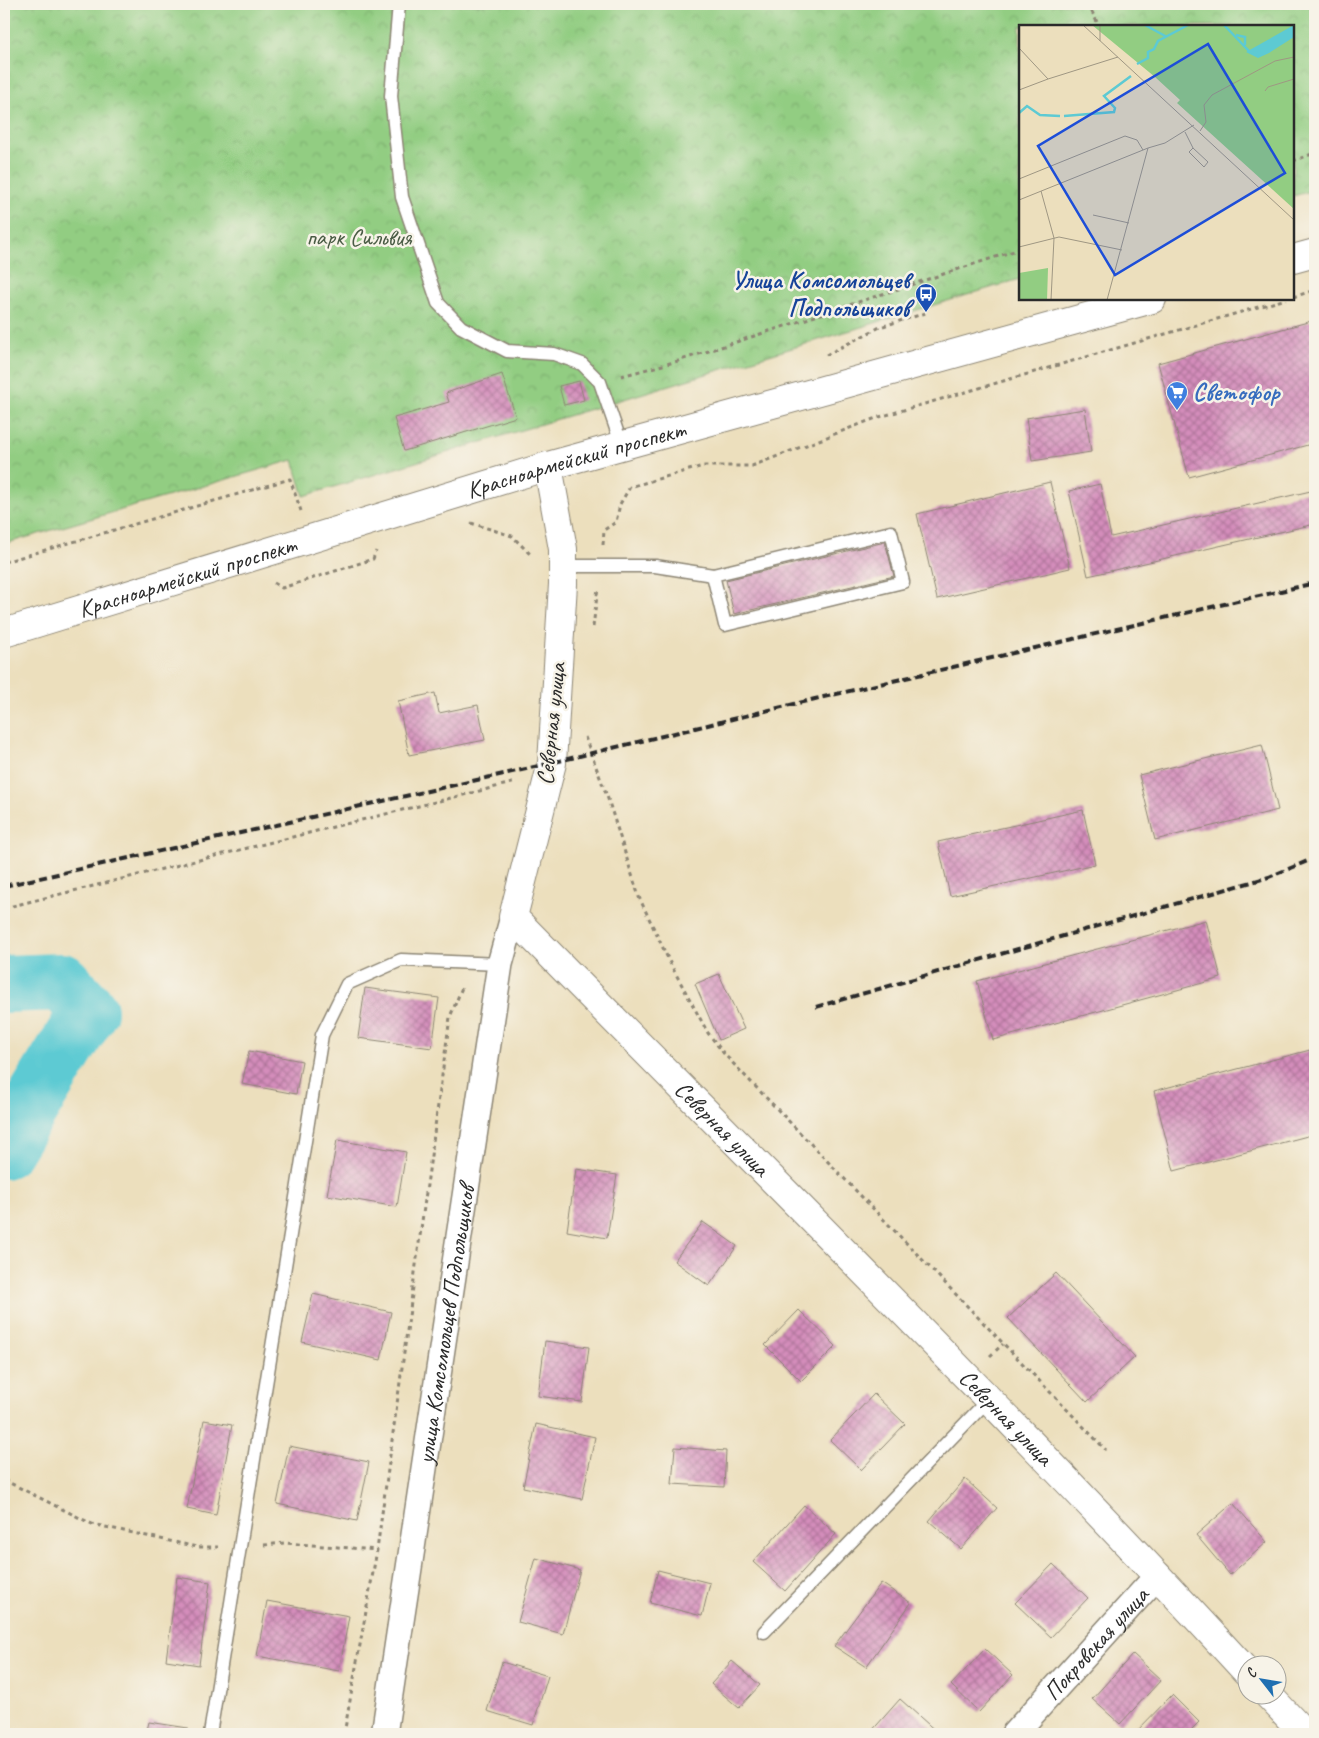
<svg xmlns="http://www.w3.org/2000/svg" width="1319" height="1738" font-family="Caveat,sans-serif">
<defs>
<pattern id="park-crowns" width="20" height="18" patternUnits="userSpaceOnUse" patternTransform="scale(1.25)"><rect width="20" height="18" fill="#92cd82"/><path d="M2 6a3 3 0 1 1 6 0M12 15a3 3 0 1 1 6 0" fill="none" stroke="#7eb070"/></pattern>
<pattern id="building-cross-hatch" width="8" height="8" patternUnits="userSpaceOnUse" patternTransform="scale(1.25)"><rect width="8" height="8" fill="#d48dbb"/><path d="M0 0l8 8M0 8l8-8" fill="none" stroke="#ac7398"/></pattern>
</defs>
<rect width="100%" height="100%" fill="#f7f3e8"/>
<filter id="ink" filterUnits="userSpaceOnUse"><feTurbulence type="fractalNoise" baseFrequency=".02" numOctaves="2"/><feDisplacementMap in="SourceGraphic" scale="10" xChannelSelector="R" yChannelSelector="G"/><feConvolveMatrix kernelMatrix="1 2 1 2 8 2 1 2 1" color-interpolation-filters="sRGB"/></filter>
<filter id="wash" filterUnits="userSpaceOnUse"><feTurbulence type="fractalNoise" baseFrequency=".0096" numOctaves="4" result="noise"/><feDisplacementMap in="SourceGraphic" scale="20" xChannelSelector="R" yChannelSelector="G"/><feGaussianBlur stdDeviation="1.12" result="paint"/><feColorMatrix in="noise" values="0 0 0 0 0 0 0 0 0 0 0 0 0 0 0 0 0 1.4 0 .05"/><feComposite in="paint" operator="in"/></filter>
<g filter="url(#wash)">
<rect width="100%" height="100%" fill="#ecdfbd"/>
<!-- park -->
<polygon fill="url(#park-crowns)" stroke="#5e7c56" points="4,4 1315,4 1315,190 1293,196 1293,26 1020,26 1020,279 304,496 293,460 4,544"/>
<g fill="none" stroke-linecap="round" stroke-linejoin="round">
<!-- river -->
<polyline stroke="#5dcad3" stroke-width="58" points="4,984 62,982 89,1011 4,1150"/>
</g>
<g id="blocks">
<!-- building -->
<g fill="url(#building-cross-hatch)">
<polygon points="1315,320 1315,443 1189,477 1158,363"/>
<polygon points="502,374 516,417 404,451 394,418 449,402 446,393"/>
<polygon points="579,381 584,400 564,405 559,386"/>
<polygon points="1085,409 1091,452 1032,461 1026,418"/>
<polygon points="1050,482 1070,568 937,599 917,514"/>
<polygon points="1100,484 1111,537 1315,490 1315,524 1088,576 1069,491"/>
<polygon points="885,542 894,576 734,614 726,580"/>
<polygon points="435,693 439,713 478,705 485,740 409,755 398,701"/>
<polygon points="1262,745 1278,810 1155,840 1139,775"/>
<polygon points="1083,810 1095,864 950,896 938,842"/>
<polygon points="1206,920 1221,978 993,1040 977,981"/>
<polygon points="719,974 744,1029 719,1040 695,984"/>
<polygon points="365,988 439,998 432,1048 358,1038"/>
<polygon points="1310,1050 1315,1072 1315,1134 1174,1171 1154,1091"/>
<polygon points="249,1051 302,1061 296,1094 242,1084"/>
<polygon points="337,1140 406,1152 397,1207 327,1195"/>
<polygon points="576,1169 617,1175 607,1238 567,1231"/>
<polygon points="703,1222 737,1246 709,1286 674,1261"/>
<polygon points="1056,1273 1135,1357 1087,1402 1008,1318"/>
<polygon points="313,1294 391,1312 381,1360 302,1342"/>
<polygon points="799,1310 836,1346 801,1381 765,1345"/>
<polygon points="545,1341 589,1347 582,1402 538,1396"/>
<polygon points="874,1394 905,1424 861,1470 830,1440"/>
<polygon points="204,1420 232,1425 216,1515 187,1509"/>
<polygon points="536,1424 595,1437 582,1499 523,1487"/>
<polygon points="289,1446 369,1462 357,1521 277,1504"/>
<polygon points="675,1447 726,1451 724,1487 672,1484"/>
<polygon points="965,1479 997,1508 961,1549 929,1521"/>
<polygon points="1233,1503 1267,1542 1230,1575 1196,1535"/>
<polygon points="804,1505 836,1534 785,1591 753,1562"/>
<polygon points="536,1558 580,1570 563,1634 518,1622"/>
<polygon points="1053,1564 1088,1598 1051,1637 1015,1603"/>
<polygon points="658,1570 710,1583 702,1616 650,1603"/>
<polygon points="177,1577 210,1582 199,1665 166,1660"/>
<polygon points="881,1583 911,1603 866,1667 834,1646"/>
<polygon points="267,1601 349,1616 339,1671 257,1656"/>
<polygon points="985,1649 1013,1675 979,1712 951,1685"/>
<polygon points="1133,1654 1161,1680 1120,1724 1092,1699"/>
<polygon points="732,1661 760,1685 739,1708 711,1684"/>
<polygon points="502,1662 548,1676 533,1725 487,1711"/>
<polygon points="1172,1695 1199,1722 1187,1734 1134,1734"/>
<polygon points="900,1699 939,1734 869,1734"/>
<polygon points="149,1722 188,1728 187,1734 146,1734"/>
</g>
</g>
</g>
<g filter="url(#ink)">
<use href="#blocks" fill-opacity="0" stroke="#8c8574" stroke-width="1"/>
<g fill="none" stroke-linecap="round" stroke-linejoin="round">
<!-- lane casing -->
<g stroke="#8c8574" stroke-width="15">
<g id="lane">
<polyline points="399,4 391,96 402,197 438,303 461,327 507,351 554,354 582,364 600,382 622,446"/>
<polygon points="891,532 903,582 725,625 713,575"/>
<polyline points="563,566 655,566 713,575"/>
<polyline points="764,1632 989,1399"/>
<polyline points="210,1734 322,1035 347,984 401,960 500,964"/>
</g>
</g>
<!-- street casing -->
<g stroke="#8c8574" stroke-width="28">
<g id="street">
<path id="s1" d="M384,1734L500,964L513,917"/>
<path id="s2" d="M1014,1734L1158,1575"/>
</g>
</g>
<!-- secondary casing -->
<g stroke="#8c8574" stroke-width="30">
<g id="secondary">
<polyline points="1293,259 1315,253"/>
<path id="s3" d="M548,466L563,549V584L552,763L513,917C759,1167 1009,1413 1246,1671"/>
<path id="s4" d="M4,633L548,466L1152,299"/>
<polyline points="1269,1696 1305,1734"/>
</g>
</g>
<!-- path -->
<g stroke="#8c8574" stroke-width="3" stroke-dasharray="4 4" stroke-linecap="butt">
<polyline points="1088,4 1099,26"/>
<polyline points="1293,161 1315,153"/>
<polyline points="1293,297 1315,290"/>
<polyline points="826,355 880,327 926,313"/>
<polyline points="621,376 678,361 1020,249"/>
<polyline points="471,523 512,536 532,556"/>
<polyline points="603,545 604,530 616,522 620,504 630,487 703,466 752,466 876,418 1286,299"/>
<polyline points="4,562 290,479 301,511"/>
<polyline points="274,583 282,588 373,559 376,551"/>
<polyline points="593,627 598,588"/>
<polyline points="585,737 608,799 639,897 671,965 708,1033 725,1055 1106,1450"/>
<polyline points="4,908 516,782"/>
<polyline points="990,1356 1003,1344"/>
<polyline points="4,1480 92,1524 197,1547 218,1547"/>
<polyline points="264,1545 285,1543 377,1550"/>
<polyline points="344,1734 377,1550 450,1017 463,985"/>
</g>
<!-- lane -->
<use href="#lane" stroke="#fff" stroke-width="12"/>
<!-- street -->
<use href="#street" stroke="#fff" stroke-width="25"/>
<!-- secondary -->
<use href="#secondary" stroke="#fff" stroke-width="28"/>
<!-- rail -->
<g stroke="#2b2b2b" stroke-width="4" stroke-dasharray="8 4" stroke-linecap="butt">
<polyline points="4,886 526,769 815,699 1315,583"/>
<polyline points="816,1007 1269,877 1315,858"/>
</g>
</g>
</g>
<!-- icons -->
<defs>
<g id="bus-pin" transform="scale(1.125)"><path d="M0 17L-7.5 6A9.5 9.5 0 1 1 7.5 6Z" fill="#1a4fb4" stroke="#f7f3e8"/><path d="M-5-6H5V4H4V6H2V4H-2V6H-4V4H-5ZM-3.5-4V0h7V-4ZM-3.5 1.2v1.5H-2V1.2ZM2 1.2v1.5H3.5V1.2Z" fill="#fff"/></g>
<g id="supermarket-pin" transform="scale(1.125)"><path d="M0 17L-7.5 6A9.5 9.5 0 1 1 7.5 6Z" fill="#3f7fe0" stroke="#f7f3e8"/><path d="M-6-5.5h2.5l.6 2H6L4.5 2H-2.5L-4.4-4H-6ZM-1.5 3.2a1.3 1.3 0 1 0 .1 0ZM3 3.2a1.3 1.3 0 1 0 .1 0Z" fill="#fff"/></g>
</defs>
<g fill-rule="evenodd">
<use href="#bus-pin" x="926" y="294"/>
<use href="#supermarket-pin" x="1177" y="392"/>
</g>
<g text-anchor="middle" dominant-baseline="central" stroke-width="5" stroke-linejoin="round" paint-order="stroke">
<!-- park labels -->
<g font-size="24" fill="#4a5c45" stroke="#f7f3e8">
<text x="359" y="237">парк Сильвия</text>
</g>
<!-- transit labels -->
<g font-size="24" font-weight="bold" fill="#164399" stroke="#f7f3e8" text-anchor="end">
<text x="910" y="280">Улица Комсомольцев<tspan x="910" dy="28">Подпольщиков</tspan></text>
</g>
<!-- shop labels -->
<g font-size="24" font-weight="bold" fill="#366cbe" stroke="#f7f3e8" text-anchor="start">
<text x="1193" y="392">Светофор</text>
</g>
<!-- street labels -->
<g font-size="24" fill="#2b2b2b" stroke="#f7f3e8">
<text stroke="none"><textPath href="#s4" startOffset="598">Красноармейский проспект</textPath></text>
<text stroke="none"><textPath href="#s4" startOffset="192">Красноармейский проспект</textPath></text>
<text transform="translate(551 724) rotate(-84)">Северная улица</text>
<text stroke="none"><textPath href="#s3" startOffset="755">Северная улица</textPath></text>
<text stroke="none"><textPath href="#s1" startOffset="414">улица Комсомольцев Подпольщиков</textPath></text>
<text stroke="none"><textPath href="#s3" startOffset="1160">Северная улица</textPath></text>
<text stroke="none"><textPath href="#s2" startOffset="122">Покровская улица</textPath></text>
</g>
</g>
<!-- overview -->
<g transform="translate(1019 25)">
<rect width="275" height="275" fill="#ecdfbd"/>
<path d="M29,243L28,275H0V248Z" fill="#92cd82"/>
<path d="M73,0H275V184L158,78L161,75L136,52Z" fill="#92cd82"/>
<path d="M275,0V12L250,28L239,33L227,27Z" fill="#5dcad3"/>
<path fill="none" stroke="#5dcad3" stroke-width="2.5" d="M126,0L148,12M205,0L231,27L238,28M217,10L226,12V20M118,39L129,33V27L135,24L139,16L169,0M0,88L8,81L21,90L41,91M45,91L95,87L96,83L85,71L112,51"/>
<path fill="none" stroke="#9f9783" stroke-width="1" d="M64,0L275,195M81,16V0M0,23L29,54L99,32M0,65L29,54M246,66L249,62L275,54M181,106L187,97L185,80L193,70L256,36L275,32M166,107L174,123M174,123L189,137L185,142L170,127ZM0,154L106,111L118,115L124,125M22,166L35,213L32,275M0,175L129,123M74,190L110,198M0,222L40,212L103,225M88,275L129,123L146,118L175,100"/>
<path fill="#1d4ed8" fill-opacity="0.15" stroke="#1d4ed8" stroke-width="2.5" d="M189,19L266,148L96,250L19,121Z"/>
<rect width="275" height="275" fill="none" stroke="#2b2b2b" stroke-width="2.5"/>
</g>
<!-- margin -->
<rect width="1319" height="1738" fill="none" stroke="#f7f3e8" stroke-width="20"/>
<!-- north arrow -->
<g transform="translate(1262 1680) rotate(301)"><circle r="24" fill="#f7f3e8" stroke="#a5a39c"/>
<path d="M0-4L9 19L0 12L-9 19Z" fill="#1f6fb2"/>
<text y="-8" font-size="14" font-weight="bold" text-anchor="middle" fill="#2b2b2b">С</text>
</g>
</svg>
